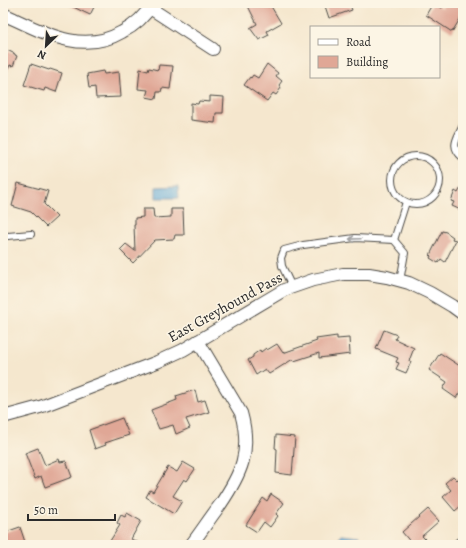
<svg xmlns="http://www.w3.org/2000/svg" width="466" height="548" font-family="Alegreya,serif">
<rect width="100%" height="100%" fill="#fcf5e5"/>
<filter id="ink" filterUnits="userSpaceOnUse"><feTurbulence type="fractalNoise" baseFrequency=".025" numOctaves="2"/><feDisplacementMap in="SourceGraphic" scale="8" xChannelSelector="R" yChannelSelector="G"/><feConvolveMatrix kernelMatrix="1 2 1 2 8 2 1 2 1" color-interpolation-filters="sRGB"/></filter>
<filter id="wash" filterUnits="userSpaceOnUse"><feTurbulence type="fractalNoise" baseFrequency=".012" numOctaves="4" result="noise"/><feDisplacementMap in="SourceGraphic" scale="16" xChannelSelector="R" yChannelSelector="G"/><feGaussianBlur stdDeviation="0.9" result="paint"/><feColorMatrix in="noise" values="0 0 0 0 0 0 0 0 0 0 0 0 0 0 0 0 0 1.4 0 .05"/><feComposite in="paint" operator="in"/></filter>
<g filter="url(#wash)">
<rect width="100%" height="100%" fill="#f5e7ce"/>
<!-- water -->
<g fill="#5fa7d6" stroke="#456980">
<polygon points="178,186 179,198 156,198 156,187"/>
<path d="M341,535L359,537L360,539V544C354,546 344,546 339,542V537Z"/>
</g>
<g id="blocks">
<!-- building -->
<g fill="#e0a796">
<polygon points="65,3 96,3 90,15"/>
<polygon points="254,3 269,3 281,23 267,31 269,35 259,40 250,28 257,24 248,6"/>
<polygon points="324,3 349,3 352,10 329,18"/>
<polygon points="433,3 442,8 444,3 463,3 463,14 452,32 426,15"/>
<polygon points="3,48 15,54 15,55 17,56 13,66 10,65 3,80"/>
<polygon points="31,64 49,70 50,69 62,73 56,92 45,88 44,91 24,85"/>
<polygon points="267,64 278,73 276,76 282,81 279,85 281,88 276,95 273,93 267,101 244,85 250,77 251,78 253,75 258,78"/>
<polygon points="159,65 173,66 170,89 162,88 161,92 157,92 156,99 146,97 148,90 138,89 140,69 148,71 149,68 158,70"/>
<polygon points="103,71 104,74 119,72 121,97 96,98 95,87 89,88 87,74"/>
<polygon points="210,96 224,97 223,113 216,113 215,123 191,120 191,103 198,104 199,101 210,102"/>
<polygon points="18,183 48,191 44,204 57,217 46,227 31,212 12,206"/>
<polygon points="463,184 463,211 452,206 454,202 451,201 455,191 458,193"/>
<polygon points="143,209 153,209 154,218 171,217 171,209 183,209 184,235 175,235 174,239 155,240 133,263 120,250 126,244 135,251 134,225 135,225 135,218 143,217"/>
<polygon points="442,231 446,232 453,237 452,239 456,240 445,262 441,259 438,263 430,258 431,256 430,255"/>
<polygon points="384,330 397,335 395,339 414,348 409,361 411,362 406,373 396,369 399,363 396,362 398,358 376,349"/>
<polygon points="337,336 337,339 349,338 350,354 319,358 319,353 294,361 293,359 269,374 265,369 256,375 248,360 253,357 253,355 260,350 261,352 266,348 267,350 277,344 283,353 317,341 316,339"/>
<polygon points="440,353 463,368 463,387 456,398 443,389 447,382 429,370"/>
<polygon points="195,390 198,402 205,400 209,412 186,419 190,428 176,434 173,425 159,429 151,410 177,400 176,396"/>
<polygon points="122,418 129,435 105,443 106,445 95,449 89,430"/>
<polygon points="276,435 295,437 292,475 276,473 277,449 275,448"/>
<polygon points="38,448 45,465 59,459 60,462 66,461 72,477 45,487 41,476 35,479 25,453"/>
<polygon points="183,462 195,469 187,481 184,479 173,496 182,501 174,514 146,497 150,490 153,492 168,467 177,472"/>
<polygon points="463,474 463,504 455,511 443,497 451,490 445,483 453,476 457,480"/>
<polygon points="271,494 284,503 276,514 278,516 270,527 264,522 257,532 246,525 263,498 267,501"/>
<polygon points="428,509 439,521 422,536 425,539 417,545 413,545 402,532"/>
<polygon points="127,513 141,521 131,539 143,545 117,545 110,541 120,525 117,523 121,515 125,517"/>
<polygon points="20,527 26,545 3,545 3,533"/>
</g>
</g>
</g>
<g filter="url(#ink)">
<use href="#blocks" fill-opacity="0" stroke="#494743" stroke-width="1"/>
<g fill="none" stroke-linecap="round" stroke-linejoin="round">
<!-- lane casing -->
<g stroke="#494743" stroke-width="8">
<g id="lane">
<path d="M463,125C457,139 449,146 463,158"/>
<circle cx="416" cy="180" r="24"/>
<polyline points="3,235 8,236 31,234"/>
<polyline points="394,240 406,202"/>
<polyline points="292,287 282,266 281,258 284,250 303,245 355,238 394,240 405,253 400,281"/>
</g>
</g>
<!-- street casing -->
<g stroke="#494743" stroke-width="14">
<g id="street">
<polyline points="150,8 213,49"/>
<path d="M3,14C41,31 81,56 122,32C136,25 145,16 153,3"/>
<polyline points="3,417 40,407 157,362 183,350 284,290 313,280 343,274 369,274 387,277 409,283 430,293 452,306 463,314"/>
<path d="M191,545C201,532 210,518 220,505C241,474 252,452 241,413L198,341"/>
<polyline points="459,545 463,542"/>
</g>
</g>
<!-- lane -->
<use href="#lane" stroke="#fff" stroke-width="6"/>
<!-- street -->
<use href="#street" stroke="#fff" stroke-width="12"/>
</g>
<!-- one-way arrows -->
<defs><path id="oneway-shaft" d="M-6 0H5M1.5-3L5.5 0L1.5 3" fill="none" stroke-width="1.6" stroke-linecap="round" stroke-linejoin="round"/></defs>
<use stroke="#a0a0a0" href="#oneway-shaft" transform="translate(355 239) rotate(178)"/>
</g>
<g text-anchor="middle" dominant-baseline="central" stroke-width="3" stroke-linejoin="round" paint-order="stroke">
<!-- street labels -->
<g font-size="15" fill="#2b2b2b" stroke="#fcf5e5">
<text transform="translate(225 307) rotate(-29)">East Greyhound Pass</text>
</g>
</g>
<!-- margin -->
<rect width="466" height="548" fill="none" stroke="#fcf5e5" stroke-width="16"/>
<!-- legend -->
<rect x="310" y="26" width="130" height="52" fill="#fcf5e5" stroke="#a8a49b"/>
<rect x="318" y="39" width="20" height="6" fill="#ffffff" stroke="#a8a49b"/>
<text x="346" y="46" font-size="12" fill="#2b2b2b">Road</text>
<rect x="318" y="56" width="20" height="12" fill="#e0a796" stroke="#a8a49b"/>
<text x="346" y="66" font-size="12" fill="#2b2b2b">Building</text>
<!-- north arrow -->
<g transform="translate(46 46) rotate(205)" stroke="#fcf5e5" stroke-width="3" paint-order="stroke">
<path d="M0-3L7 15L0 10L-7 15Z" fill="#2b2b2b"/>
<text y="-6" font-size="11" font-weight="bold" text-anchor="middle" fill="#2b2b2b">N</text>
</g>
<!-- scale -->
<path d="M28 514v6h87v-6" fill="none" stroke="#2b2b2b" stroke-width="2"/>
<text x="34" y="514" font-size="12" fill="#2b2b2b" stroke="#fcf5e5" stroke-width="3" paint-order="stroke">50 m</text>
</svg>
